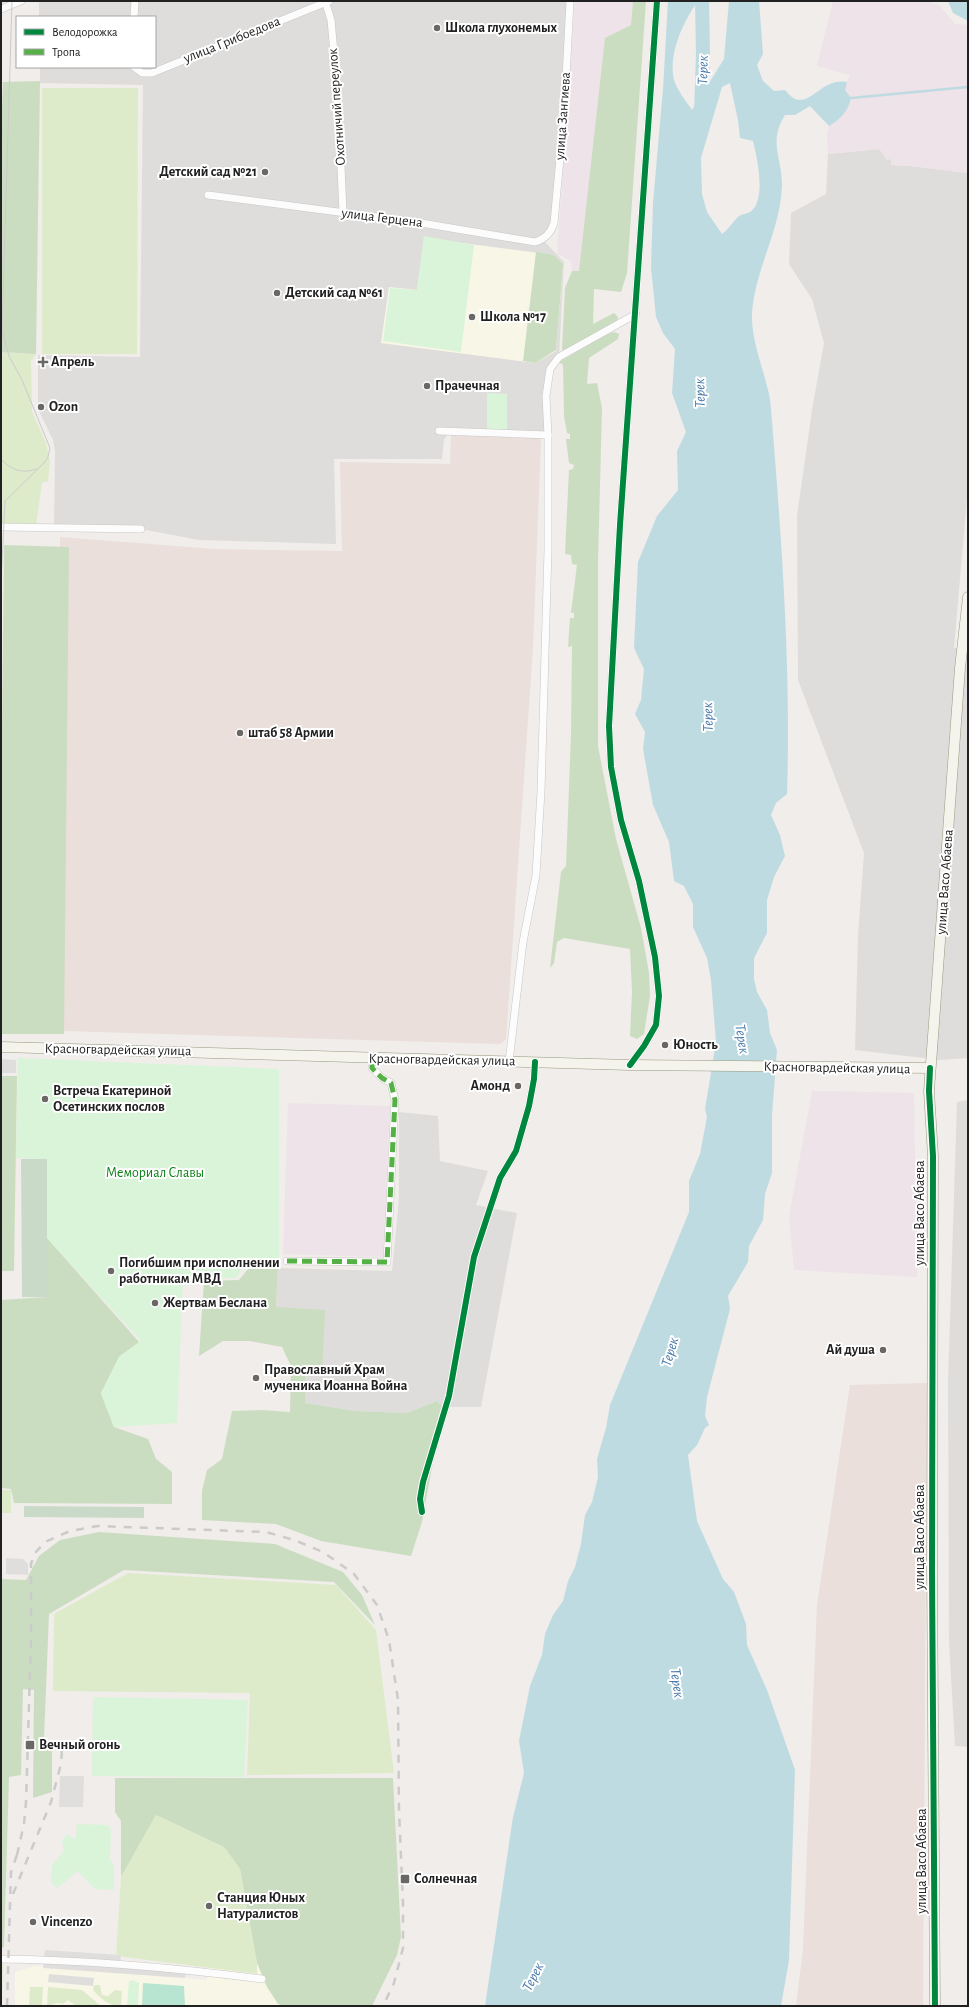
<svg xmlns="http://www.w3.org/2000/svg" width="969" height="2007" font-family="'Alegreya Sans',sans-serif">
<rect width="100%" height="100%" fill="#f0edea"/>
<!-- residential -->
<g fill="#dfdddb">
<polygon points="39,1 570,1 554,223 543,240 564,262 559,357 550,369 548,435 449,432 444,440 442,459 334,459 336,544 199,540 141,529 54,527 55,451 53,440 38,409 38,355 140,357 143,85 40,83 40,67 155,67 155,17 39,17"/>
<polygon points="880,149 887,160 891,158 891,165 911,166 968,173 968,487 954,648 968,648 968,1058 940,1060 855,1050 858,936 864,853 798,680 797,516 812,410 824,343 812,299 789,264 791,213 826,194 828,154"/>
<polygon points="968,1100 968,1747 955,1746 949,1642 948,1381 957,1102"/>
<polygon points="399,1112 438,1116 440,1161 488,1171 476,1205 517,1213 481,1407 443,1407 435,1401 407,1413 356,1411 305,1403 305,1375 322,1374 276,1307 278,1268 392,1271 399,1199"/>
</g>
<!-- industrial -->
<g fill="#ede3e9">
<polygon points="575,1 633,1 631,25 605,39 579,272 572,271 571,261 557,254"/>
<polygon points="833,1 926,1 939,5 955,24 968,25 968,173 911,166 891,165 891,159 887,160 879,149 828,154 827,135 829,126 850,75 817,66"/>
<polygon points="812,1091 914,1093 917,1277 794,1270 789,1217"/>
<polygon points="288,1103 390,1106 383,1257 283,1254"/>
</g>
<!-- education -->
<g fill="#f8f7e7">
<polygon points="424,238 554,255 563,264 556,351 535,363 381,343 389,287 417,290"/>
<polygon points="156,1815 224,1847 335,1936 315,2006 15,2006 15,1972 35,1966 207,1980 207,1967 124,1957 116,1954 121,1877"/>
</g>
<!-- military -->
<g fill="#eadfda">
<polygon points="451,435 541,438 533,647 506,1039 500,1044 30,1030 60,567 60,537 214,549 342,551 340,462 450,464"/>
<polygon points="927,1383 923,2006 796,2006 803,1949 817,1605 850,1385"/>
</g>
<!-- grass -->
<g fill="#ddebca">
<polygon points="42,88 138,88 137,354 42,354"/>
<polygon points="1,352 36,354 31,361 32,412 46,443 50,462 48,481 42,483 36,525 1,525"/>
<rect x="1" y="1490" width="10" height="23"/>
<polygon points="128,1573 336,1585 376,1630 394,1773 247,1775 250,1693 53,1691 54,1614"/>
<polygon points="156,1815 224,1847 240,1869 257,1963 257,1974 124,1957 116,1954 121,1877"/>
<polygon points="1,1962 3,1962 2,2006 1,2006"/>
<path d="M94,1985H100L102,1995L108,1996L115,1990L122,1991L121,2006C109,2006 101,1999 93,1990Z"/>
<polygon points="30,1987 43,1987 42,2006 29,2006"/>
<polygon points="48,1987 82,1990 101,2006 76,2006 68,2000 63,2004 58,2003 47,2006"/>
</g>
<!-- forest -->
<g fill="#cbddc0">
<polygon points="633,1 646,1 627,273 621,292 594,289 593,324 614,313 618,317 617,321 564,351 562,349 565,288 572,271 579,271 605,38 631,25"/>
<polygon points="40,81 36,354 1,352 1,129 3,82"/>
<polygon points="536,252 554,255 563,264 556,350 535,363 523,361"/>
<polygon points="614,332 619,334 618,339 589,358 587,384 597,383 602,408 598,562 598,746 616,839 641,928 649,973 650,996 644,1034 637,1039 630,1036 632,992 630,949 564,938 557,942 554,963 550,968 561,872 566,866 571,734 572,646 568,647 570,618 574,618 574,613 571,613 577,565 572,564 571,555 565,554 569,470 573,469 574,465 569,463 566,439 570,439 570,434 567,433 564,416 563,365 559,362 603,336"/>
<polygon points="4,545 69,547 64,1034 1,1034 1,824"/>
<polygon points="1,1076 17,1076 14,1271 1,1271"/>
<polygon points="47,1238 139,1342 119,1357 101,1393 114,1427 148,1439 156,1459 172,1472 172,1504 14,1503 11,1489 1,1488 1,1300 47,1297"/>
<polygon points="253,1263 278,1268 276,1307 325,1310 322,1374 305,1375 305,1403 356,1411 407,1413 436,1401 443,1407 422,1522 411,1556 321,1541 276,1524 202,1520 202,1491 207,1470 222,1459 232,1411 262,1410 290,1412 291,1366 282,1347 250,1341 223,1341 199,1356 204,1281 239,1280"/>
<polygon points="99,1532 275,1544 343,1572 362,1595 375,1625 334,1582 124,1570 49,1614 44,1739 52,1751 52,1792 33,1798 34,1690 23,1689 21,1775 9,1777 4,1947 1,1948 1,1579 26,1580 39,1556 60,1540"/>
<polygon points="115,1778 393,1778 401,1937 397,1955 372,2006 285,2006 278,2004 267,1987 257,1963 240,1869 224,1847 156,1815 121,1877 121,1821 115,1812"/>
</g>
<!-- cemetery -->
<g fill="#cadac9">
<polygon points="21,1159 47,1159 47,1297 22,1297"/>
<polygon points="24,1506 144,1507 144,1518 24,1517"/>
</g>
<!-- park -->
<g fill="#d9f4d9">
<polygon points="424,236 474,245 461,352 383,341 390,288 417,290"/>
<polygon points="487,393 507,394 507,429 487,429"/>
<polygon points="18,1058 279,1069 279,1265 268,1266 250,1257 236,1278 183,1278 177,1423 114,1427 101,1394 119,1357 141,1341 47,1238 47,1159 16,1158"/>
<polygon points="93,1697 248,1700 244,1777 92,1776"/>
<polygon points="77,1824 108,1825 111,1831 110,1860 114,1865 114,1890 95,1889 78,1871 57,1888 51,1882 52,1866 64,1851 62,1841 67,1834 73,1839 76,1838"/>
<polygon points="129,1981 133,1980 139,1983 138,2006 127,2006"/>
</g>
<!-- pitch -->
<polygon fill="#b7e5d1" points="143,1983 184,1986 185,2006 142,2006"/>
<!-- parking -->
<g fill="#e0dedd">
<polygon points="1,1059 16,1060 16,1073 1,1073"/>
<polygon points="6,1558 23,1559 28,1564 28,1575 6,1574"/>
<polygon points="60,1776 84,1776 83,1807 59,1807"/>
<polygon points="45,1950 121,1955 120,1962 44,1957"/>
<polygon points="44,1962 186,1973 185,1978 43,1968"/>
<polygon points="49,1974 94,1978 93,1986 48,1982"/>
</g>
<!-- water -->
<g fill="#bfdbe2" fill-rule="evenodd">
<path d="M668,1H698C683,22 668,54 674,80C677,90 686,101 692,110L724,59L729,1H759L763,54L757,65L763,81L774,91L785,90C788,93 791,97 795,99C812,105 823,77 847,82L845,90L851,98C848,111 841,119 829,126L810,106L795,115H785C768,143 782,156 782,185C781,229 755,269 752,313C751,340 763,367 769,394C771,403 771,412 772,421C782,545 791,670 787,794L776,803L771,815L780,835L785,856L774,877L767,900V933L754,958V979L757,992L767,1010L770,1033L777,1050L772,1115V1173L765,1194L763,1220L749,1246L748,1262L728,1296L730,1309L707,1397L705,1416L709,1425L705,1428L697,1445L688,1455L697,1521L723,1579L734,1592L746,1624L747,1645L767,1690L795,1770L789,1960L781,2006H485L513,1817L524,1773L519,1741L530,1686L542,1655L545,1634L553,1615L563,1601L568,1581L575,1567L581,1544L585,1515L592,1502L598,1477L597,1459L606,1428L610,1405L689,1212V1181L700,1154L707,1117L705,1109L716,1042L711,980L707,958L693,927V904L684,886L674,881L669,842L653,805L643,749L645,732L635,714L641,700L644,669L634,648L638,562L657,516L678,490L677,451L686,432L672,393L675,349L663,333L656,317L651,268L653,203L663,89ZM730,83L738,120L740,138L753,141C757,157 767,201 750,212C747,214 742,214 739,216C734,220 729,229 722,234L707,212L702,194L701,158L722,87Z"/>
<polygon points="948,1 968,1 968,21 953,13"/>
</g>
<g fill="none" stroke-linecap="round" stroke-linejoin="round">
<!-- stream -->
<polyline stroke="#bfdbe2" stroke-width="2.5" points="851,98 968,87"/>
<!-- river -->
<polyline stroke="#bfdbe2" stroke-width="14" points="701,112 703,54 702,1"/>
<!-- street casing -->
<g stroke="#c8c7c6" stroke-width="8">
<g id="street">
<polyline points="325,1 331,20 338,96 343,213"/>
<polyline points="1,9 21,1"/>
<polyline points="134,17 135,1"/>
<polyline points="134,67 142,73 152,73 329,1"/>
<path d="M208,195L415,222L535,242C545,239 551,233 554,223L564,115L570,1"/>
<polyline points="439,431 548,435"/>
<polyline points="1,527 141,529"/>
<polyline points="509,1062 523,942 536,875 541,791 548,550 548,435 546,396 550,369 559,357 636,314"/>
<polyline points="630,1065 644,1046 656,1025 659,996 655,957 639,881 621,820 611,767 609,726 620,525 657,1"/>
<polyline points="287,1261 387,1262 395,1100 391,1083 382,1078 372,1068 372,1058"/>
<polyline points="422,1512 420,1499 423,1482 449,1396 474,1257 500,1178 516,1151 529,1106 534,1079 535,1062"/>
<path d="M1,1959C88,1960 176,1968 262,1979"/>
</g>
</g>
<!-- secondary casing -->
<g stroke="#999982" stroke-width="11">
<g id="secondary">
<polyline points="1,1047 630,1065 930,1068"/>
<polyline points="935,2006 932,1572 933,1156 929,1091 960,668 968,597"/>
</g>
</g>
<!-- street -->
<use href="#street" stroke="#fdfcfc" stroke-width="7"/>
<!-- secondary -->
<use href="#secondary" stroke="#f4f4ed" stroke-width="10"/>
<!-- tram -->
<g stroke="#cbcbcb" stroke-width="1">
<path d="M1,459C11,470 22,474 36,469"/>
<polyline points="1,584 5,501 44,463 48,457 50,448 22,380 9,356 2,330 12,1"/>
</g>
<!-- rail -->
<g stroke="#cbcbcb" stroke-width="2.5" stroke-dasharray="8 8" stroke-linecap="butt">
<polyline points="17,1855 24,1824 26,1802 31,1641 31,1564 35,1553 45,1542 70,1531 98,1526 266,1532 294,1540 323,1552 354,1574 377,1605 389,1640 398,1700 399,1811 403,1903 403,1948 394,1983 383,2006"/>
<polyline points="13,1894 51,1802 61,1764 62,1749"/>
<polyline points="7,2006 11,1872 19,1849"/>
</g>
<!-- quiet -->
<polyline stroke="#55b145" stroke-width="5" stroke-dasharray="10 5" stroke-linecap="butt" points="287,1261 387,1262 395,1100 391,1083 382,1078 372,1068 372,1058"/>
<!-- cycleway casing -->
<g stroke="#fff" stroke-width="8">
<g id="cycleway">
<polyline points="630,1065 644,1046 656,1025 659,996 655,957 639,881 621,820 611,767 609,726 620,525 657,1"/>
<polyline points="930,1068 929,1091 933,1156 932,1572 935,2006"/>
<polyline points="422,1512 420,1499 423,1482 449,1396 474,1257 500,1178 516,1151 529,1106 534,1079 535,1062"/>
</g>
</g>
<!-- cycleway -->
<use href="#cycleway" stroke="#00873e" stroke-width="6"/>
</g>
<!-- markers -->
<g fill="#696867" stroke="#fff" stroke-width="1.5">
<circle cx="437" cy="28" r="4"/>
<circle cx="265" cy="172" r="4"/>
<circle cx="277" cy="293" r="4"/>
<circle cx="472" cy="317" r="4"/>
<path d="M41 356h4v4h4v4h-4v4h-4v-4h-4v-4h4z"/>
<circle cx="427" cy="386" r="4"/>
<circle cx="41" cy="407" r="4"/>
<circle cx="240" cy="733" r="4"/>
<circle cx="665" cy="1045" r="4"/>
<circle cx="518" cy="1086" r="4"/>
<circle cx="45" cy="1099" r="4"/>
<circle cx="111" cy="1271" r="4"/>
<circle cx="155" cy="1303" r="4"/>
<circle cx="883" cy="1350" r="4"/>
<circle cx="256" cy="1378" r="4"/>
<rect x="25" y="1740" width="10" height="10" rx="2"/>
<rect x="400" y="1874" width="10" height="10" rx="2"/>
<circle cx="209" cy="1906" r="4"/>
<circle cx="33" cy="1922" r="4"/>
</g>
<g text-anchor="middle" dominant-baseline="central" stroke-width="4" stroke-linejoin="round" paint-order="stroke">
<!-- poi labels -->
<g font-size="14" font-weight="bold" fill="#212121" stroke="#fff" text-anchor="start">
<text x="445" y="28">Школа глухонемых</text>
<text x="257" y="172" text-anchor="end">Детский сад №21</text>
<text x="285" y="293">Детский сад №61</text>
<text x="480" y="317">Школа №17</text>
<text x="51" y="362">Апрель</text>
<text x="435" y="386">Прачечная</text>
<text x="49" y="407">Ozon</text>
<text x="248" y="733">штаб 58 Армии</text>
<text x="673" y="1045">Юность</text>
<text x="510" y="1086" text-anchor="end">Амонд</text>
<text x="53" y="1091">Встреча Екатериной<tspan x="53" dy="16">Осетинских послов</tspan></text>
<text x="119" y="1263">Погибшим при исполнении<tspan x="119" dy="16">работникам МВД</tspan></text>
<text x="163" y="1303">Жертвам Беслана</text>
<text x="875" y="1350" text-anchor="end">Ай душа</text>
<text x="264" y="1370">Православный Храм<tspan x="264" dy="16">мученика Иоанна Война</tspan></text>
<text x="39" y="1745">Вечный огонь</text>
<text x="414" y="1879">Солнечная</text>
<text x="217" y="1898">Станция Юных<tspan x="217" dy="16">Натуралистов</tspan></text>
<text x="41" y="1922">Vincenzo</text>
</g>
<!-- street labels -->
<g font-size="14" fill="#212121" stroke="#fff">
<text transform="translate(232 40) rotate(-22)">улица Грибоедова</text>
<text transform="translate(337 107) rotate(-94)">Охотничий переулок</text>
<text transform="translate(563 116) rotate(-86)">улица Зангиева</text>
<text transform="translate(382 218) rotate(7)">улица Герцена</text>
<text transform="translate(945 882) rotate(-86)">улица Васо Абаева</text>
<text transform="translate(118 1050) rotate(1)">Красногвардейская улица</text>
<text transform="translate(442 1060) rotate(1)">Красногвардейская улица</text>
<text transform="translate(837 1068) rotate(1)">Красногвардейская улица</text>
<text transform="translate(920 1213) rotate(-90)">улица Васо Абаева</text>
<text transform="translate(920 1537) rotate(-90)">улица Васо Абаева</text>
<text transform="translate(922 1861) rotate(-90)">улица Васо Абаева</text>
</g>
<!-- park labels -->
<g font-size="14" fill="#0d8216" stroke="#fff">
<text x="155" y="1173">Мемориал Славы</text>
</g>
<!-- water labels -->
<g font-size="15" font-style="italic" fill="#4a7aaa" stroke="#fff">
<text transform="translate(703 70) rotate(-89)">Терек</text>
<text transform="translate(700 393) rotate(-91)">Терек</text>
<text transform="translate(708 717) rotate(-91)">Терек</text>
<text transform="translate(742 1039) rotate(81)">Терек</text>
<text transform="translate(670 1352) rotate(-74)">Терек</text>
<text transform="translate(677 1683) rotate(82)">Терек</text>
<text transform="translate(533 1977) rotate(-63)">Терек</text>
</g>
</g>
<!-- border -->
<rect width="969" height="2007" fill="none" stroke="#212121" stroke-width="4"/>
<!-- legend -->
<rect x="16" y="16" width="140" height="52" fill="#ffffff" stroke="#a6a6a6"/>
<rect x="24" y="29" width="20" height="6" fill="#00873e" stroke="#a6a6a6"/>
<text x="52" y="36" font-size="12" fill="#212121">Велодорожка</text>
<rect x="24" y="49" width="20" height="6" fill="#55b145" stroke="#a6a6a6"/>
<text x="52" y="56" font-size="12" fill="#212121">Тропа</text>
</svg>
